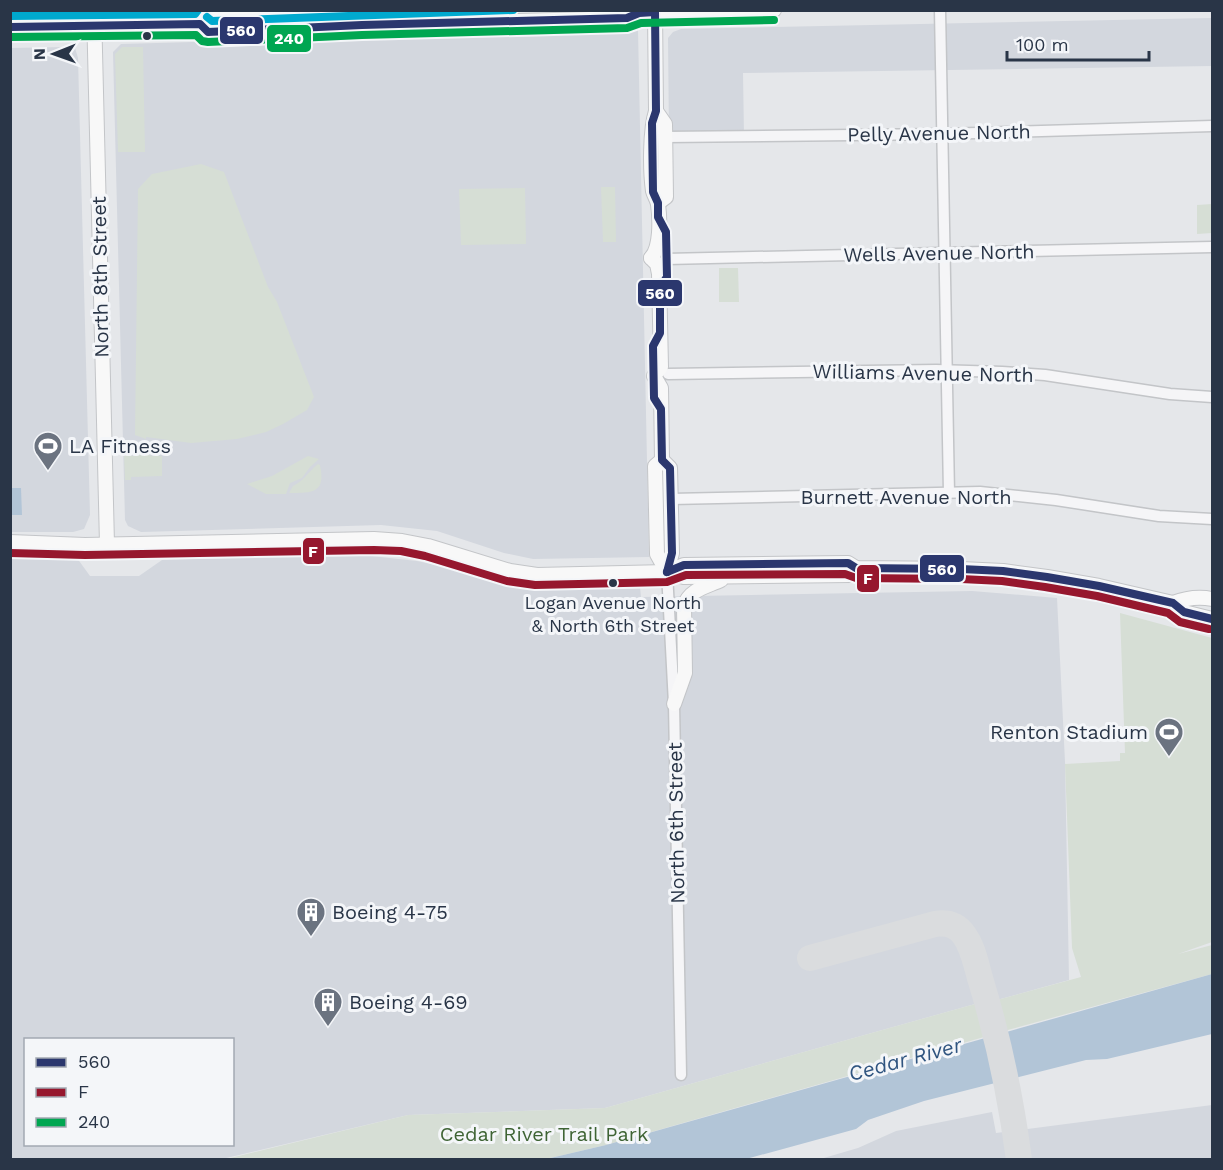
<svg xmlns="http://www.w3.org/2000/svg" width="1223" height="1170" font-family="'Work Sans',sans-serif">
<rect width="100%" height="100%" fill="#e5e7ea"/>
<!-- built -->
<g fill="#d3d7de" fill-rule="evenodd">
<polygon points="1211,18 1212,19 1212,66 743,73 744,136 669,137 668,38 673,32 681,29"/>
<polygon points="638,30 649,557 533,559 504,553 437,531 381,525 141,532 128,526 125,520 113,52 121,44"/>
<polygon points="66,47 75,48 78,58 90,515 84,529 73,532 11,532 10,48"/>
<path d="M11,553L72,556L77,558L90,576H139L162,560L353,554L417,561L530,585H629L640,587L641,597L972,591L1057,598L1065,762L1069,980L997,1000L975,1004L605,1108L408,1115L222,1159L11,1160ZM26,1040H232V1144H26Z"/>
<polygon points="1212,1105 1212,1159 817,1160 858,1148 896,1131 992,1112 996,1133"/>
</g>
<!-- green -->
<g fill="#d6ded5">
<polygon points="122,47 143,47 145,152 118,152 115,54"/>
<polygon points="201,164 224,172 268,287 277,302 314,397 307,410 283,424 266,432 237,439 191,443 146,437 146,439 135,435 138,189 152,174"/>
<polygon points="601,187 615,187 616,242 603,242"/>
<polygon points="525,188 526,244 461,245 459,189"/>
<polygon points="1212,204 1212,233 1197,234 1197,205"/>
<polygon points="719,268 738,268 739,302 719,302"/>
<polygon points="137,451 152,456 162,456 162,476 131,477 131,480 125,480 124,455 136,456"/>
<polygon points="308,456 319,459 310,467 302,478 290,483 286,494 266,494 247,484 272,476"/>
<path d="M318,464L320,465C326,493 313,493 289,493L293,486C305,480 307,473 318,464Z"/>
<polygon points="1120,613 1212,638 1212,942 1178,954 1212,945 1212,974 1004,1031 997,1000 1081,977 1072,948 1065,764 1120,761 1120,753 1125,753"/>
<polygon points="975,1004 984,1037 606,1145 546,1159 222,1160 408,1115 605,1108"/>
</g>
<!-- water -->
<g fill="#b2c5d7">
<polygon points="10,488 21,488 22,515 11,515"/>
<polygon points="1212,974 1212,1034 1107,1059 1086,1060 924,1101 868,1120 856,1129 746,1159 542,1160 606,1145"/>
</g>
<!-- pier -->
<polygon fill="#e5e7ea" points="1004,1028 1018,1080 997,1086 983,1034"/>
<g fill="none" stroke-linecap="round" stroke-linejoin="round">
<!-- taxiway -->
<path stroke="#dadcde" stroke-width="26" d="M810,958L935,924C947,922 957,925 964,935C973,947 976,964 980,978C998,1037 1011,1098 1019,1160"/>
<!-- street casing -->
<g stroke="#c3c5c8" stroke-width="13">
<g id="street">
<polyline points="940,10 949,493"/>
<polyline points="665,137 943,134 1212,126"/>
<polyline points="666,259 1212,247"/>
<polyline points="668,374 936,370 1002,372 1045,375 1170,394 1212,397"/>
<polyline points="671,499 980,492 1056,500 1159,516 1212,519"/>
<polyline points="667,572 674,704 681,1075"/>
</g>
</g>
<!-- secondary casing -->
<g stroke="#c3c5c8" stroke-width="16">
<g id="secondary">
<polyline points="94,10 107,544"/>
<polyline points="200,24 208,32 362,25 627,18 639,13 774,10"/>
<polyline points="10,27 194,24 200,24 207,16 407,10"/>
<polyline points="656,111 665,124 666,197 658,203"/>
<polyline points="651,258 657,264 659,274 661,367 654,376 661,388 662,460 670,468 672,553 667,572"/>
<path d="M651,258C661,247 660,219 658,204C657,199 654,195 653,191C650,170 650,130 656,111L655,10"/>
<polyline points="662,460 655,466 657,554 667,572"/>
<polyline points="10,542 85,545 374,539 402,541 428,546 510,571 537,575 667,572 684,577 850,575 856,568"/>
<polyline points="667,572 684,565 848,563 856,568 961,569 1003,571 1047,577 1099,586 1173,603 1184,612 1212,619"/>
<path d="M1173,603C1186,598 1198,596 1212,599"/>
<path d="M674,704L685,673L684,606C690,589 706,587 721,580"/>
</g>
</g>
<!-- street -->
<use href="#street" stroke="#f5f5f7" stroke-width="10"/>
<!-- secondary -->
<use href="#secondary" stroke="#f8f8f8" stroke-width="14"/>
<!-- bus-1 casing -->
<g stroke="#f4f6f9" stroke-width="12">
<g id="bus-1">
<polyline points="655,12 656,111 652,123 653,192 658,203 658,217 666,232 667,277 660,287 660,333 653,346 654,398 661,409 662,460 670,468 672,553 667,572"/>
<polyline points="10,27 200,24 208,32 362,25 627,18 639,13 655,12"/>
<polyline points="667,572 684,565 848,563 856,568 961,569 1003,571 1047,577 1099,586 1173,603 1184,612 1212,619"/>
</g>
</g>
<!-- bus-2 casing -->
<g stroke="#f4f6f9" stroke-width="12">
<polyline id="bus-2" points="10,553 85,555 374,550 401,551 425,556 507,581 535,585 667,582 686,575 845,574 856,578 961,579 1002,581 1045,587 1097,596 1168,613 1180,622 1209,629"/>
</g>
<!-- bus-3 casing -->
<g stroke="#f4f6f9" stroke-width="12">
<polyline id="bus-3" points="10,37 196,35 202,41 208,42 362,35 627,28 641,23 774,20"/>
</g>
<!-- bus-4 casing -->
<g stroke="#f4f6f9" stroke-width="12">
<g id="bus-4">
<polyline points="10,16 195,14 198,10"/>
<polyline points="207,17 212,21 513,10"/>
</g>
</g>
<!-- bus-1 -->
<use href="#bus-1" stroke="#2b376e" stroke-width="8"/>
<!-- bus-2 -->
<use href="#bus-2" stroke="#96172e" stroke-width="8"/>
<!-- bus-3 -->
<use href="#bus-3" stroke="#00a651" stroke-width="8"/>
<!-- bus-4 -->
<use href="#bus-4" stroke="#00a9ce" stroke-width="8"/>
</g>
<!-- icons -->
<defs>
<g id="stadium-pin" transform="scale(1.5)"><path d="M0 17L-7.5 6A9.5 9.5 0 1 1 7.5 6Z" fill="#6b7380" stroke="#f4f6f9"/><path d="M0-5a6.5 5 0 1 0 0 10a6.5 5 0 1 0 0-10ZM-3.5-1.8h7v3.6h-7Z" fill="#fff"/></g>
<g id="building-pin" transform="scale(1.5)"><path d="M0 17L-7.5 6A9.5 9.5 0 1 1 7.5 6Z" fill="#6b7380" stroke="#f4f6f9"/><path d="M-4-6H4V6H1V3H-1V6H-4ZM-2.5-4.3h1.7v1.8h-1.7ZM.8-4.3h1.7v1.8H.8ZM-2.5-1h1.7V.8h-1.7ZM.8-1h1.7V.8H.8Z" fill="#fff"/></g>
</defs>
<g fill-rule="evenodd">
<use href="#stadium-pin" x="48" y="446"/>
<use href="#stadium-pin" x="1169" y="732"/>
<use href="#building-pin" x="311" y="912"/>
<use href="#building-pin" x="328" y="1002"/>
</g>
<!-- markers -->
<g fill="#293547" stroke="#f4f6f9" stroke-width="2">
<circle cx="147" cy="36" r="5"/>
<circle cx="613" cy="583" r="5"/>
</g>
<g text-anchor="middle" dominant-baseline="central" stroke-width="6" stroke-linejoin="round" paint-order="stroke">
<!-- bus labels -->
<g font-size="18" fill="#293547" stroke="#f4f6f9">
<text x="613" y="602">Logan Avenue North<tspan x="613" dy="23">&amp; North 6th Street</tspan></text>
</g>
<!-- street labels -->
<g font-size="20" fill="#293547" stroke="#f4f6f9">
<text transform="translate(939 133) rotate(-1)">Pelly Avenue North</text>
<text transform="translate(939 253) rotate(-1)">Wells Avenue North</text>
<text transform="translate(100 277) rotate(-91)">North 8th Street</text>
<text transform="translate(923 373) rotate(1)">Williams Avenue North</text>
<text x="906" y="497">Burnett Avenue North</text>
<text transform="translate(676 823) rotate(-91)">North 6th Street</text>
</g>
<!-- poi labels -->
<g font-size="20" fill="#293547" stroke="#f4f6f9" text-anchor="start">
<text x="69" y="446">LA Fitness</text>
<text x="1148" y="732" text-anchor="end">Renton Stadium</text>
<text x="332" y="912">Boeing 4-75</text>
<text x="349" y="1002">Boeing 4-69</text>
</g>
<!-- park labels -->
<g font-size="20" fill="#3f6435" stroke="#f4f6f9">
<text x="544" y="1134">Cedar River Trail Park</text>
</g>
<!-- water labels -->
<g font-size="21" font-style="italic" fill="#2f547f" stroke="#f4f6f9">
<text transform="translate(905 1059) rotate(-15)">Cedar River</text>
</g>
</g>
<g stroke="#f4f6f9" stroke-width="2">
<rect x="219" y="16" width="45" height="29" rx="6" fill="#2b376e"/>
<rect x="266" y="24" width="46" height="29" rx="6" fill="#00a651"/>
<rect x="637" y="279" width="46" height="28" rx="6" fill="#2b376e"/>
<rect x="302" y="537" width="23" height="28" rx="6" fill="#96172e"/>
<rect x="919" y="554" width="46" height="29" rx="6" fill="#2b376e"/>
<rect x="856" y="564" width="24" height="29" rx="6" fill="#96172e"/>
</g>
<g font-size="16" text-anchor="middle" font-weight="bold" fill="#fff">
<text x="241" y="36">560</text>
<text x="289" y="44">240</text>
<text x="660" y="299">560</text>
<text x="313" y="557">F</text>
<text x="942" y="575">560</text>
<text x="868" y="584">F</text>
</g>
<!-- border -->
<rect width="1223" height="1170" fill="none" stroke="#293547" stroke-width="24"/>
<!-- legend -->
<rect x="24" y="1038" width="210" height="108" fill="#f4f6f9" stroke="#a3a9b2" stroke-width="1.5"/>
<rect x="36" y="1058" width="30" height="9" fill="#2b376e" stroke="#a3a9b2" stroke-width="1.5"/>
<text x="78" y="1068" font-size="18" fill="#293547">560</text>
<rect x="36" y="1088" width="30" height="9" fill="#96172e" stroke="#a3a9b2" stroke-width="1.5"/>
<text x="78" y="1098" font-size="18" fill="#293547">F</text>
<rect x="36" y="1118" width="30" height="9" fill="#00a651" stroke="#a3a9b2" stroke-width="1.5"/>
<text x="78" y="1128" font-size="18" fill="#293547">240</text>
<!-- north arrow -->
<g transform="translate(54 54) rotate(269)" stroke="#f4f6f9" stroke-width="4.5" paint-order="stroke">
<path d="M0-4.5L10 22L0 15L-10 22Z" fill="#293547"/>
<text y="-9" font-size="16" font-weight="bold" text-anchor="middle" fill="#293547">N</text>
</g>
<!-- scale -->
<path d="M1007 51v9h142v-9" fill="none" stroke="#293547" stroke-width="3"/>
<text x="1016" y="51" font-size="18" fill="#293547" stroke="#f4f6f9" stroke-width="4.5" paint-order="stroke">100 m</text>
</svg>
